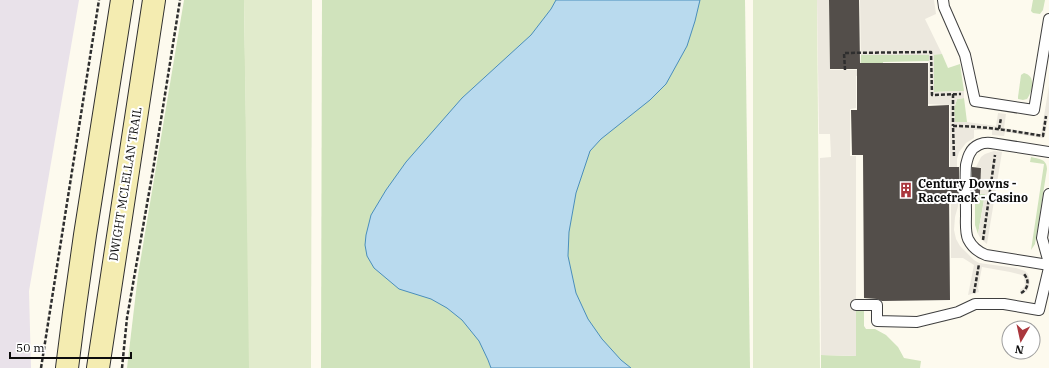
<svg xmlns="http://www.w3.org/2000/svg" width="1049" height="368" font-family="'IBM Plex Serif',serif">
<rect width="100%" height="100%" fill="#fdfaee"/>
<!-- industrial -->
<polygon fill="#e9e2ea" points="0,0 79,0 29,291 31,368 0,368"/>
<!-- green -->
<g fill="#d0e3bc">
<polygon points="184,0 244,0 250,368 127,368 138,275"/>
<polygon points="322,0 745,0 750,368 321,368"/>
<polygon points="1033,0 1045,0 1043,10 1040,14 1033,13 1031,11"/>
<polygon points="929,54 929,61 883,62 883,92 860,76 861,55"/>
<polygon points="934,54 942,54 948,68 960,64 964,91 934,92"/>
<path d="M1024,73C1036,76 1033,90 1027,99L1023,100L1018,99V97L1021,75Z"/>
<polygon points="964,98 967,122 955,122 954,109 957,99"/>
<path d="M1031,157C1039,159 1047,159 1047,169L1035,244L1031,250L1044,164L1030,162Z"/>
<polygon points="981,194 985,194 978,234 975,225 975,198 976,196"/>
<polygon points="864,309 864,326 866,329 875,329 886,335 898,347 904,358 921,361 920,368 821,368 821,355 855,356 856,311"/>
</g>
<!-- pitch -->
<g fill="#e1ebcc">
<polygon points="244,0 312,0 311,368 249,368"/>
<polygon points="753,0 817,0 820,368 753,368"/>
</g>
<!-- plaza -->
<g fill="#ece8de">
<polygon points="817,0 829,0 830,70 860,70 860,75 856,76 856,108 850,109 850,156 856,156 856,356 821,355 820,158 831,157 830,134 819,134"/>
<polygon points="860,0 934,0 936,14 925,19 942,54 934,55 934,92 964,91 964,98 957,99 954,109 955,122 967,122 996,126 998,113 1006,114 1004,128 1041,134 1049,86 1049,112 1045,136 1042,138 1005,132 1004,136 992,135 992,130 974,130 974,138 966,143 959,152 957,159 957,167 950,167 950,105 928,104 929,55 861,55"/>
<polygon points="994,151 1002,152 987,244 981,239 978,234 985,194 981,194 981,167 976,167 981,157 985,154"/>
<polygon points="956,194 958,194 958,206 955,217 954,230 956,239 960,246 974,260 979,263 1016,268 1025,271 1028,274 1030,282 1028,290 1023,294 1021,295 1020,290 1023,288 1025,285 1024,277 1022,275 1010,272 982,267 978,288 979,292 968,295 974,265 963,258 951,258 951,199"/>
</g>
<!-- water -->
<polygon fill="#b9daee" stroke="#4a8ebb" points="556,0 700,0 695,21 687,46 666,84 650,100 601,139 590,151 576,193 569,232 568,256 576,293 588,319 602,339 621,360 631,368 491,368 488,360 479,341 462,320 447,308 431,299 399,289 374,268 367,256 365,245 366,235 371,215 386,190 406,162 462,98 531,35 551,9"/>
<!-- building -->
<g fill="#534e4a">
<polygon points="829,0 859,0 860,63 928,63 928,106 949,105 949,167 959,167 959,194 949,194 950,300 882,301 877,299 864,298 863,155 852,155 851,110 857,110 857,69 830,69"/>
<polygon points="972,167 981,168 980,195 972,195"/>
</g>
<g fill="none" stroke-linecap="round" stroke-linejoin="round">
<!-- service casing -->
<g stroke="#3f3f3f" stroke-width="12">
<g id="service">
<polyline points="943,0 944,7 965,55 975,101 1034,110 1049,19"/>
<path d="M1049,152L991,143C983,142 974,145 970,153C968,156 967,161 966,165C965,181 966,198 966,215C966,222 965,232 968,239C972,247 978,252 986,255L1049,265"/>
<polyline points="1049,194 1042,238 1049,263"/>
<polyline points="856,305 877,305 877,321 917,322 958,312 975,304 1004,304 1039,310 1049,268"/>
</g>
</g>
<!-- secondary casing -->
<g stroke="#2e2e2e" stroke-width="24">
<g id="secondary">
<polyline points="67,368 74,313 85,235 122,0"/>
<polyline points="98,368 154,0"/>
</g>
</g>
<!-- path -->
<g stroke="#2e2e2e" stroke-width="2.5" stroke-dasharray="4 2" stroke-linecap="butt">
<polyline points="845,70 844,53 931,52 932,95 961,94"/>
<polyline points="953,94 953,126"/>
<polyline points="999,129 1001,118"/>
<path d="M954,156L953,126C984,126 1013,131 1043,136L1046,116"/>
<polyline points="983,240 995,155"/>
<polyline points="974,293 979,264"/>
<path d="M1021,293C1028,289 1030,281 1024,274"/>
<polyline points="41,368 99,0"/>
<polyline points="122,368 127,318 153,170 180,0"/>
</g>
<!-- service -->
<use href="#service" stroke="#fff" stroke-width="10"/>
<!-- secondary -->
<use href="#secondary" stroke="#f4ecb1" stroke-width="22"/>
</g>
<!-- icons -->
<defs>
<g id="building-bare" transform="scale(1.2)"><path d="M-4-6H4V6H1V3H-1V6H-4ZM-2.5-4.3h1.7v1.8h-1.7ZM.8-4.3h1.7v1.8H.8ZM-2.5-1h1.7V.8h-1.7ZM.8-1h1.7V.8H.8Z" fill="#aa373d" stroke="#fff" stroke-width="2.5" paint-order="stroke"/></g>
</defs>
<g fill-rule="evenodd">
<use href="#building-bare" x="906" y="190"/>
</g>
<g text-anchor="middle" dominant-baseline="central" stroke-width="4" stroke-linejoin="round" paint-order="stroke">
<!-- poi labels -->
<g font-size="12" font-weight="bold" fill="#0c0c0c" stroke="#fff" text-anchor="start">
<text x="918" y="183">Century Downs -<tspan x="918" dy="14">Racetrack - Casino</tspan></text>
</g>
<!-- street labels -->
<g font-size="12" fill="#0c0c0c" stroke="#fff">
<text transform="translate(125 184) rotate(-81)">DWIGHT MCLELLAN TRAIL</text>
</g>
</g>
<!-- north arrow -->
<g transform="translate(1021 340) rotate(189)"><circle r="19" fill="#ffffff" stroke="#9e9e9e"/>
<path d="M0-3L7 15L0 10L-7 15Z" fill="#aa373d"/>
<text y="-6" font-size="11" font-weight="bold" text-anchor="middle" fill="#0c0c0c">N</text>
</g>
<!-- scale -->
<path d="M10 352v6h121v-6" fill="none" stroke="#0c0c0c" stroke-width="2"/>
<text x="16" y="352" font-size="12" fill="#0c0c0c" stroke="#ffffff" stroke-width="3" paint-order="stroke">50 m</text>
</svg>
